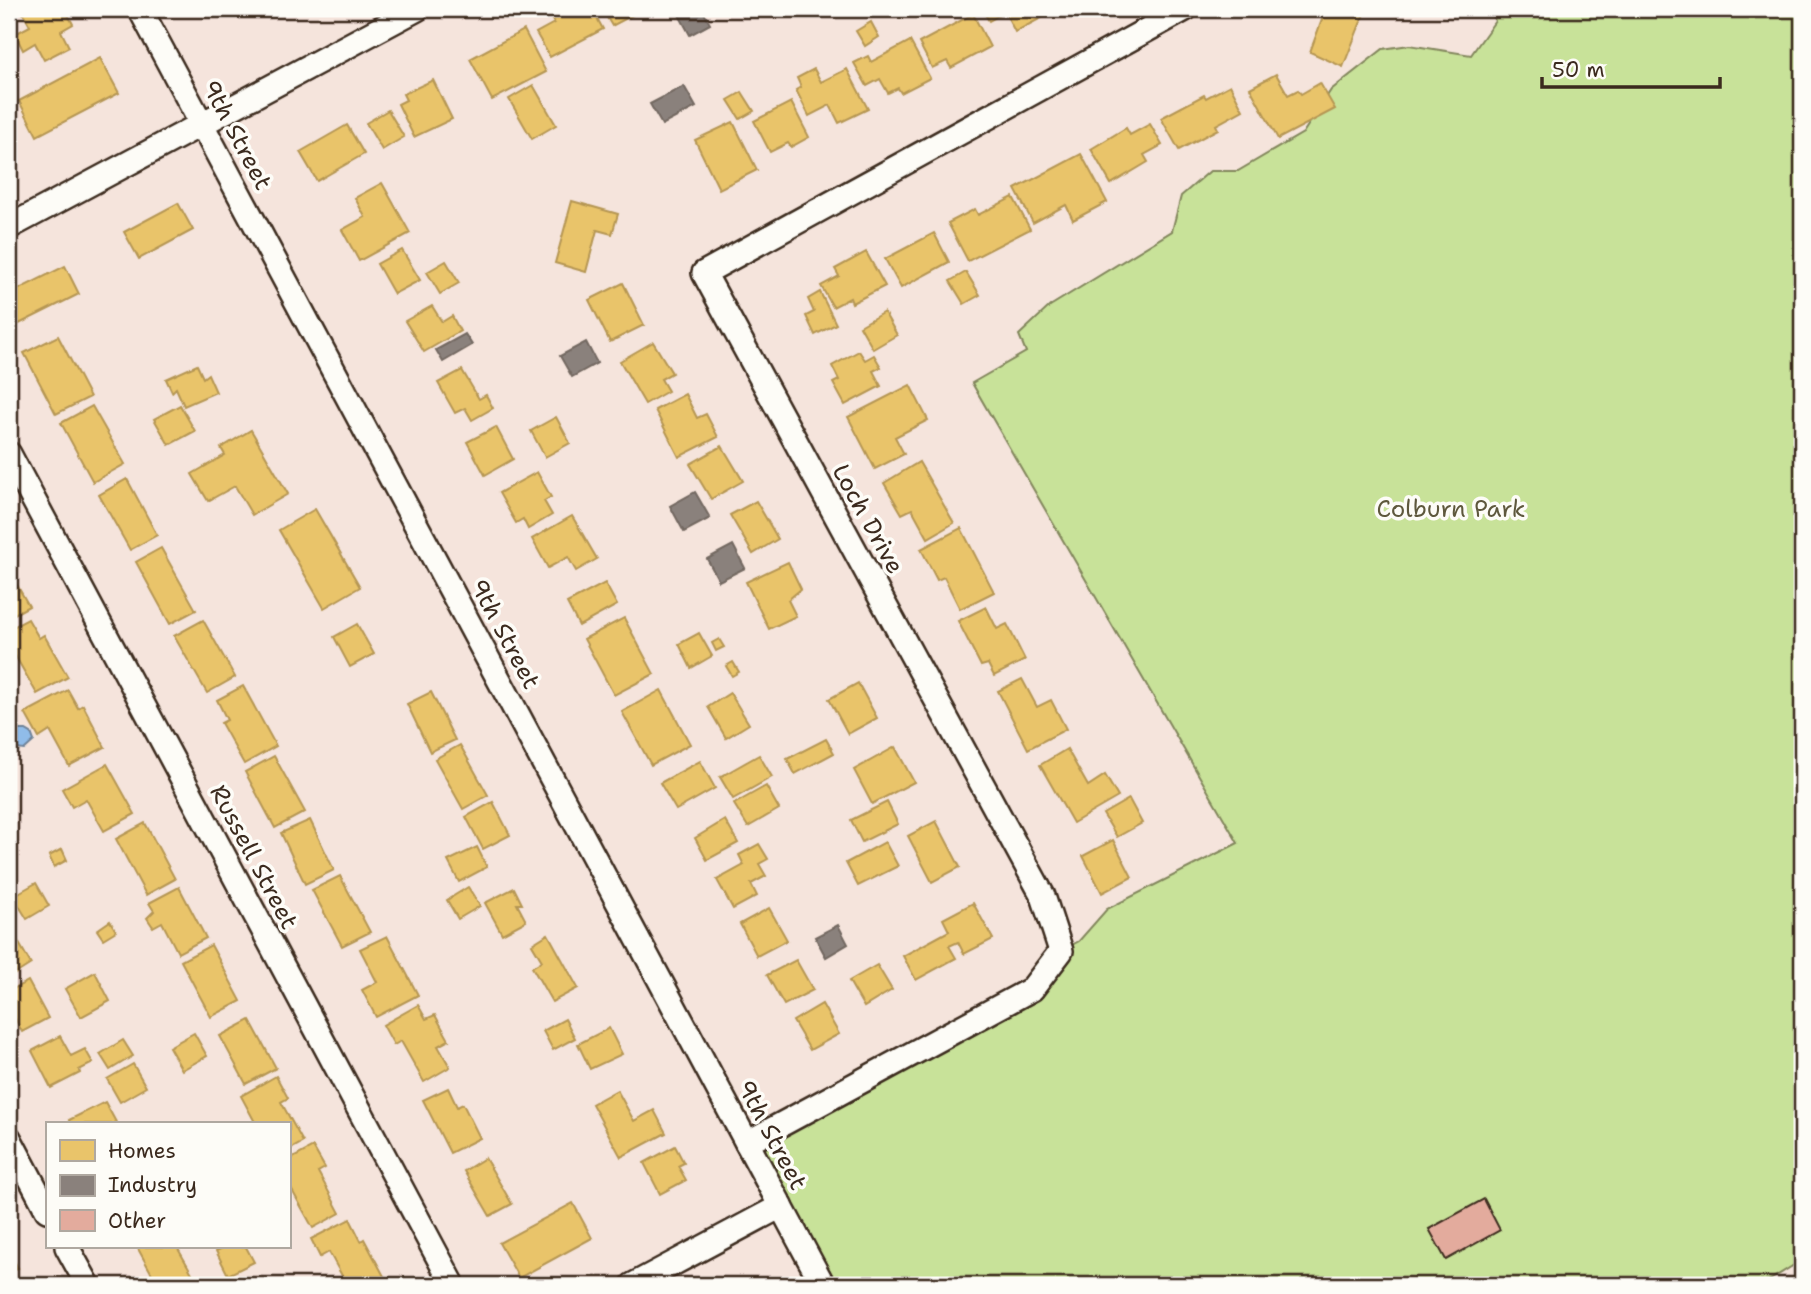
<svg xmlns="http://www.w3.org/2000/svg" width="1811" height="1294" font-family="'Shantell Sans',sans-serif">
<rect width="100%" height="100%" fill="#f5e4dc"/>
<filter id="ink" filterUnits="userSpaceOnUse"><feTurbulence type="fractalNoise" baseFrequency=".0143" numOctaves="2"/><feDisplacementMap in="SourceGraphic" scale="14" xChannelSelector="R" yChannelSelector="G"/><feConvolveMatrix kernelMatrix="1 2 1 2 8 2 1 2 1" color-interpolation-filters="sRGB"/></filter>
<g filter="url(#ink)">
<!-- green -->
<polygon fill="#c8e299" stroke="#82865c" stroke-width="2" points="1489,9 1802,9 1802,1260 1762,1285 823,1285 747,1143 1032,989 1061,951 1079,941 1107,909 1238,843 972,383 1026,352 1019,335 1050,306 1172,231 1181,196 1210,171 1238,171 1303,133 1331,90 1383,49 1409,45 1471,55 1495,21"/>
<!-- water -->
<polygon fill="#90bce9" stroke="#6e8298" stroke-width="2" points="9,730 26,730 31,733 34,741 24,750 9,748"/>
<!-- homes -->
<g fill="#e9c46a" stroke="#b59653" stroke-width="2">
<polygon points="25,9 65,9 73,24 61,31 69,47 44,60 35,43 23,50 15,34 30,26 23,13 26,11"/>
<polygon points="569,9 592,9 603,29 550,57 536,33 554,23 551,18"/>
<polygon points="602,9 644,9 612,26"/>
<polygon points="982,9 1041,9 1045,16 1015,32 1005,12 989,21"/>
<polygon points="1326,9 1366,9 1343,67 1310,52"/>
<polygon points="973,14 990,47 951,68 947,61 932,68 919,43"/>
<polygon points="871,22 879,37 865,46 856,31"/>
<polygon points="524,30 546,72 492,100 470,59"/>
<polygon points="910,41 930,78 901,93 898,88 888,93 880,79 867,86 854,63 868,56 871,62"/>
<polygon points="100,58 119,93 37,136 19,101"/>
<polygon points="814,69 821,82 847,69 868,109 839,123 830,105 809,116 796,90 801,87 797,78"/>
<polygon points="1276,74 1288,95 1298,90 1301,94 1320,83 1335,109 1278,139 1250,88"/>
<polygon points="433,80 452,119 414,137 398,104 406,100 403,94"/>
<polygon points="533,85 556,125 532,139 509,99"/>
<polygon points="1230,85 1243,110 1216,125 1218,129 1179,150 1161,118 1204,95 1206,98"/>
<polygon points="742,92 754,111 740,119 728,100"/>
<polygon points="791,102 809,137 791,147 788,143 770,152 754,121"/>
<polygon points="388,110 404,137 382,150 366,123"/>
<polygon points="733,122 757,170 719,189 695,140"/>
<polygon points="1150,124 1162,145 1144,155 1148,162 1111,184 1091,149 1126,128 1130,135"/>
<polygon points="347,125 364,154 317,181 300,152"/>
<polygon points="1081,154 1107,202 1073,220 1066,205 1033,223 1015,189"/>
<polygon points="382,183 410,233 359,261 342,230 365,217 355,198"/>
<polygon points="1013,197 1030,229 968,261 948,223 975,209 978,215"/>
<polygon points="572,201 618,214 612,234 597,230 586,272 555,263"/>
<polygon points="178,203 193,230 139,259 124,232"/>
<polygon points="934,233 949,262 901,288 885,259"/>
<polygon points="402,250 420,280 394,294 377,264"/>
<polygon points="866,252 885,286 852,303 850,298 833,307 821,286 839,276 835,269"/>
<polygon points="446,261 459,283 440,294 427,272"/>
<polygon points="65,266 79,294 11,328 9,322 9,294"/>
<polygon points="966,272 980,295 964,304 950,281"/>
<polygon points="623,283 644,325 610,342 589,300"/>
<polygon points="820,292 836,324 815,335 806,316 814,312 808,299"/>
<polygon points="432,306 442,322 452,316 460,331 424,352 405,321"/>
<polygon points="884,312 897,335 873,349 860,326"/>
<polygon points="58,336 90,397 56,414 24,353"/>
<polygon points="653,342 672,373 661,379 668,391 645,404 620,361"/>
<polygon points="859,351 865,360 874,355 881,367 873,371 881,386 845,405 833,383 839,380 832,366"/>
<polygon points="197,365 203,378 208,374 216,392 184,406 176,388 172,392 166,379"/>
<polygon points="462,370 479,399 486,395 493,408 472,420 465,408 455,413 438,383"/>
<polygon points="910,385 928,420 895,437 904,454 875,469 848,417"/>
<polygon points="685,394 697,418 706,414 718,437 679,457 655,410"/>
<polygon points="180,405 195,431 169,445 154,419"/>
<polygon points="92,406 125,464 93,482 61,423"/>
<polygon points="556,417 570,443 545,457 531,431"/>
<polygon points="496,427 513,459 485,475 467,442"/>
<polygon points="251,430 288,494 252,515 235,486 208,501 192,474 225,455 221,448"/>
<polygon points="722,446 743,481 711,499 690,464"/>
<polygon points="919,462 954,523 928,538 912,509 902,514 884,483"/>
<polygon points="537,472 551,497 544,501 552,515 528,529 523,519 516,523 499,493"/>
<polygon points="127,479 157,535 130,550 99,495"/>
<polygon points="756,501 778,539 753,554 730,515"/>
<polygon points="315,509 360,587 324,608 279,530"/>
<polygon points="572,516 597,559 576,571 568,557 548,568 532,539"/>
<polygon points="961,528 994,592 960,609 944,577 937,580 921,549"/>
<polygon points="161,548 196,610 170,624 136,562"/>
<polygon points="788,562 801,589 788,600 796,616 769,629 746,582"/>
<polygon points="9,571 29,606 9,617"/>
<polygon points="605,583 617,605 579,626 567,603"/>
<polygon points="986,607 997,629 1007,624 1025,660 994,676 988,664 981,666 958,621"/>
<polygon points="624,618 654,674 614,695 584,639"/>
<polygon points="28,619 39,638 44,635 68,677 37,694 9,645 9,629"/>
<polygon points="203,620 235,677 207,693 174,636"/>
<polygon points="357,624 374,654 350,667 334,637"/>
<polygon points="699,633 712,656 691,668 679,644"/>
<polygon points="719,639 724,647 716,651 712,643"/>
<polygon points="733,662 739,672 732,676 726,666"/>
<polygon points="1022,679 1037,707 1051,700 1066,729 1028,749 998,691"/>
<polygon points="858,683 877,718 848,734 829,699"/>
<polygon points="243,686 276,746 244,764 221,723 227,720 217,700"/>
<polygon points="68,690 78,708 83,705 105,747 69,766 50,731 39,738 25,713"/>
<polygon points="661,690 690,744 651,765 622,712"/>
<polygon points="431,692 455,740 430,752 407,704"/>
<polygon points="730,693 749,724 726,738 708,707"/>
<polygon points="826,739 834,753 795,774 787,759"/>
<polygon points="460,745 488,795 463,809 435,759"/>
<polygon points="895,747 914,782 872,804 854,770"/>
<polygon points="1067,749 1088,786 1105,775 1118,797 1073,823 1040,765"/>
<polygon points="759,755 772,777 733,799 720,777"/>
<polygon points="274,756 305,812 275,828 245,772"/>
<polygon points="700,761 715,788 676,810 660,783"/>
<polygon points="107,764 135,814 104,831 86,799 72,807 62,789"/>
<polygon points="766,786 779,809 748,827 734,804"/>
<polygon points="1129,799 1142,823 1117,837 1103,814"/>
<polygon points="493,802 510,835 483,849 466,817"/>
<polygon points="887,802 898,824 862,842 851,820"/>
<polygon points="310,820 334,870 305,884 281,833"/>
<polygon points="725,820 738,843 707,860 695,838"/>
<polygon points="936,821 960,867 932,882 908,836"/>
<polygon points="145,823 175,879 146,895 116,839"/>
<polygon points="1113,840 1132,877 1102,893 1083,856"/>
<polygon points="885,842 898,866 858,886 846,863"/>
<polygon points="759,844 768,859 759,864 766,876 751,884 757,896 733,909 717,880 744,865 739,855"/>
<polygon points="477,847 487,867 459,882 448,861"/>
<polygon points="62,849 67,860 54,867 49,856"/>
<polygon points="340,876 370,932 342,946 312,890"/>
<polygon points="36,883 49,906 27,919 13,896"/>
<polygon points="179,887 206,938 178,953 162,922 153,927 147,918 154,911 149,903"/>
<polygon points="468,887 480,906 458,919 447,900"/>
<polygon points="514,888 522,904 517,904 526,921 502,934 485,903"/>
<polygon points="973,903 993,939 964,954 958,942 949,946 956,958 916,980 903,956 949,931 943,919"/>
<polygon points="769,908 787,940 757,956 740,924"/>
<polygon points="110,921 116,931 103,939 97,930"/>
<polygon points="9,926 31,964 9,978"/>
<polygon points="548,934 578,988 552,1002 532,967 542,961 532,944"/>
<polygon points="387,936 418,995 376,1017 362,990 377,982 360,949"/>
<polygon points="211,945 241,1001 211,1017 181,961"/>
<polygon points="796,960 813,990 784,1005 767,975"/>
<polygon points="877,965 892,990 864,1007 849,981"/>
<polygon points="95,972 110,1001 81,1017 65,989"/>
<polygon points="28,981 48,1018 22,1032 9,1007 9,991"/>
<polygon points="822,1004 839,1034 810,1050 793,1021"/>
<polygon points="418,1005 426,1019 435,1015 449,1040 438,1046 450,1067 424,1082 401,1041 394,1045 383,1025"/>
<polygon points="565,1019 575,1038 553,1050 543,1031"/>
<polygon points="250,1020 276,1068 246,1084 220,1036"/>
<polygon points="609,1028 622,1054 590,1069 578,1044"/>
<polygon points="194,1033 207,1056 182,1070 169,1047"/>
<polygon points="60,1036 71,1056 85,1049 93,1063 79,1070 80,1073 51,1088 32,1051"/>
<polygon points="123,1040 133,1056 110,1070 100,1054"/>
<polygon points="133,1064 146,1087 120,1102 107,1079"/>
<polygon points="276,1076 288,1098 281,1102 303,1142 289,1150 289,1124 256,1124 241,1096"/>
<polygon points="448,1088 457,1107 463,1104 480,1138 450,1153 423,1100"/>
<polygon points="617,1090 634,1121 654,1110 666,1133 621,1157 592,1104"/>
<polygon points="105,1102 117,1124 71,1124 69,1120"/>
<polygon points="675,1146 684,1163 678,1166 686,1180 660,1194 644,1163"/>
<polygon points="313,1147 325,1168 318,1172 340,1213 313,1228 289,1185 289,1160"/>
<polygon points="485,1158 512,1204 490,1216 464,1171"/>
<polygon points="573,1203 592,1238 519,1278 499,1243"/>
<polygon points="350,1219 361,1241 364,1239 385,1278 372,1285 347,1285 329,1252 320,1257 311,1239"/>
<polygon points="137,1247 177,1247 193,1275 175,1285 158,1285"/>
<polygon points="225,1247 246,1247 254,1262 228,1275 216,1251"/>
<polygon points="9,1251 18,1268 9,1272"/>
</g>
<!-- industry -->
<g fill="#8a817c" stroke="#726760" stroke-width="2">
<polygon points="686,9 702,9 710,24 690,35 678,13"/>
<polygon points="684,86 696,107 662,125 650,104"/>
<polygon points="465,334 472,345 443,362 436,350"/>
<polygon points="586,342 597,363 572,377 560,356"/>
<polygon points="695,492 710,518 684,532 670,506"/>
<polygon points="733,545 745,568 719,581 707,559"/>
<polygon points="838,925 848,944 826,957 815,937"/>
</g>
<!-- building -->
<polygon fill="#e3ab9d" stroke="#3b2a1e" stroke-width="2" points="1484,1199 1500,1230 1446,1260 1429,1229"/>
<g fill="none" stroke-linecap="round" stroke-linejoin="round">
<!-- minor casing -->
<g stroke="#3b2a1e" stroke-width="28">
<g id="minor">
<polyline points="140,9 823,1285"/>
<polyline points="9,227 417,9"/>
<polyline points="9,454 453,1285"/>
<polyline points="9,1138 47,1210"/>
<polyline points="747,1143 1032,989 1061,951 1043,896 704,273 1185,9"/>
<polyline points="67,1247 88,1285"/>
<polyline points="633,1285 781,1206"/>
</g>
</g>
<!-- minor -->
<use href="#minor" stroke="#fdfcf7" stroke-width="23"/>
</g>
</g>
<g text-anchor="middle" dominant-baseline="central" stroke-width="7" stroke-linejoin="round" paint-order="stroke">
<!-- street labels -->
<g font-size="24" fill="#3b2a1e" stroke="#fdfcf7">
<text transform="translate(237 135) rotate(62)">9th Street</text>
<text transform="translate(868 519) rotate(61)">Loch Drive</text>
<text transform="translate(505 634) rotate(62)">9th Street</text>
<text transform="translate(254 857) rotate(62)">Russell Street</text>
<text transform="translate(772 1135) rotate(62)">9th Street</text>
</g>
<!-- park labels -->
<g font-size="24" fill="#5e583d" stroke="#fdfcf7">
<text x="1451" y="509">Colburn Park</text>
</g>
</g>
<!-- margin -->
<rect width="1811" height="1294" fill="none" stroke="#fdfcf7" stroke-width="35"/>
<rect x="18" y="18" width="1776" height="1259" fill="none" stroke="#3b2a1e" stroke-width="2.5" filter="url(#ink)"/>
<!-- legend -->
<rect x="46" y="1122" width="245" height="126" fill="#fdfcf7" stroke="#afa8a0" stroke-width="2"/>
<rect x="60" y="1140" width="35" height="21" fill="#e9c46a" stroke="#afa8a0" stroke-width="2"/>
<text x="108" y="1158" font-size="21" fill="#3b2a1e">Homes</text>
<rect x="60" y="1175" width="35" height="21" fill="#8a817c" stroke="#afa8a0" stroke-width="2"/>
<text x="108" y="1192" font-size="21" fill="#3b2a1e">Industry</text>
<rect x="60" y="1210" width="35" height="21" fill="#e3ab9d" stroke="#afa8a0" stroke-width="2"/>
<text x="108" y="1228" font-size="21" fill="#3b2a1e">Other</text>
<!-- scale -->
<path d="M1542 77v10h178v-10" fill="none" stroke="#3b2a1e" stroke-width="3.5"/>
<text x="1552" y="77" font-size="21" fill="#3b2a1e" stroke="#fdfcf7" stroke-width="5" paint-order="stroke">50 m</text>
</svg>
